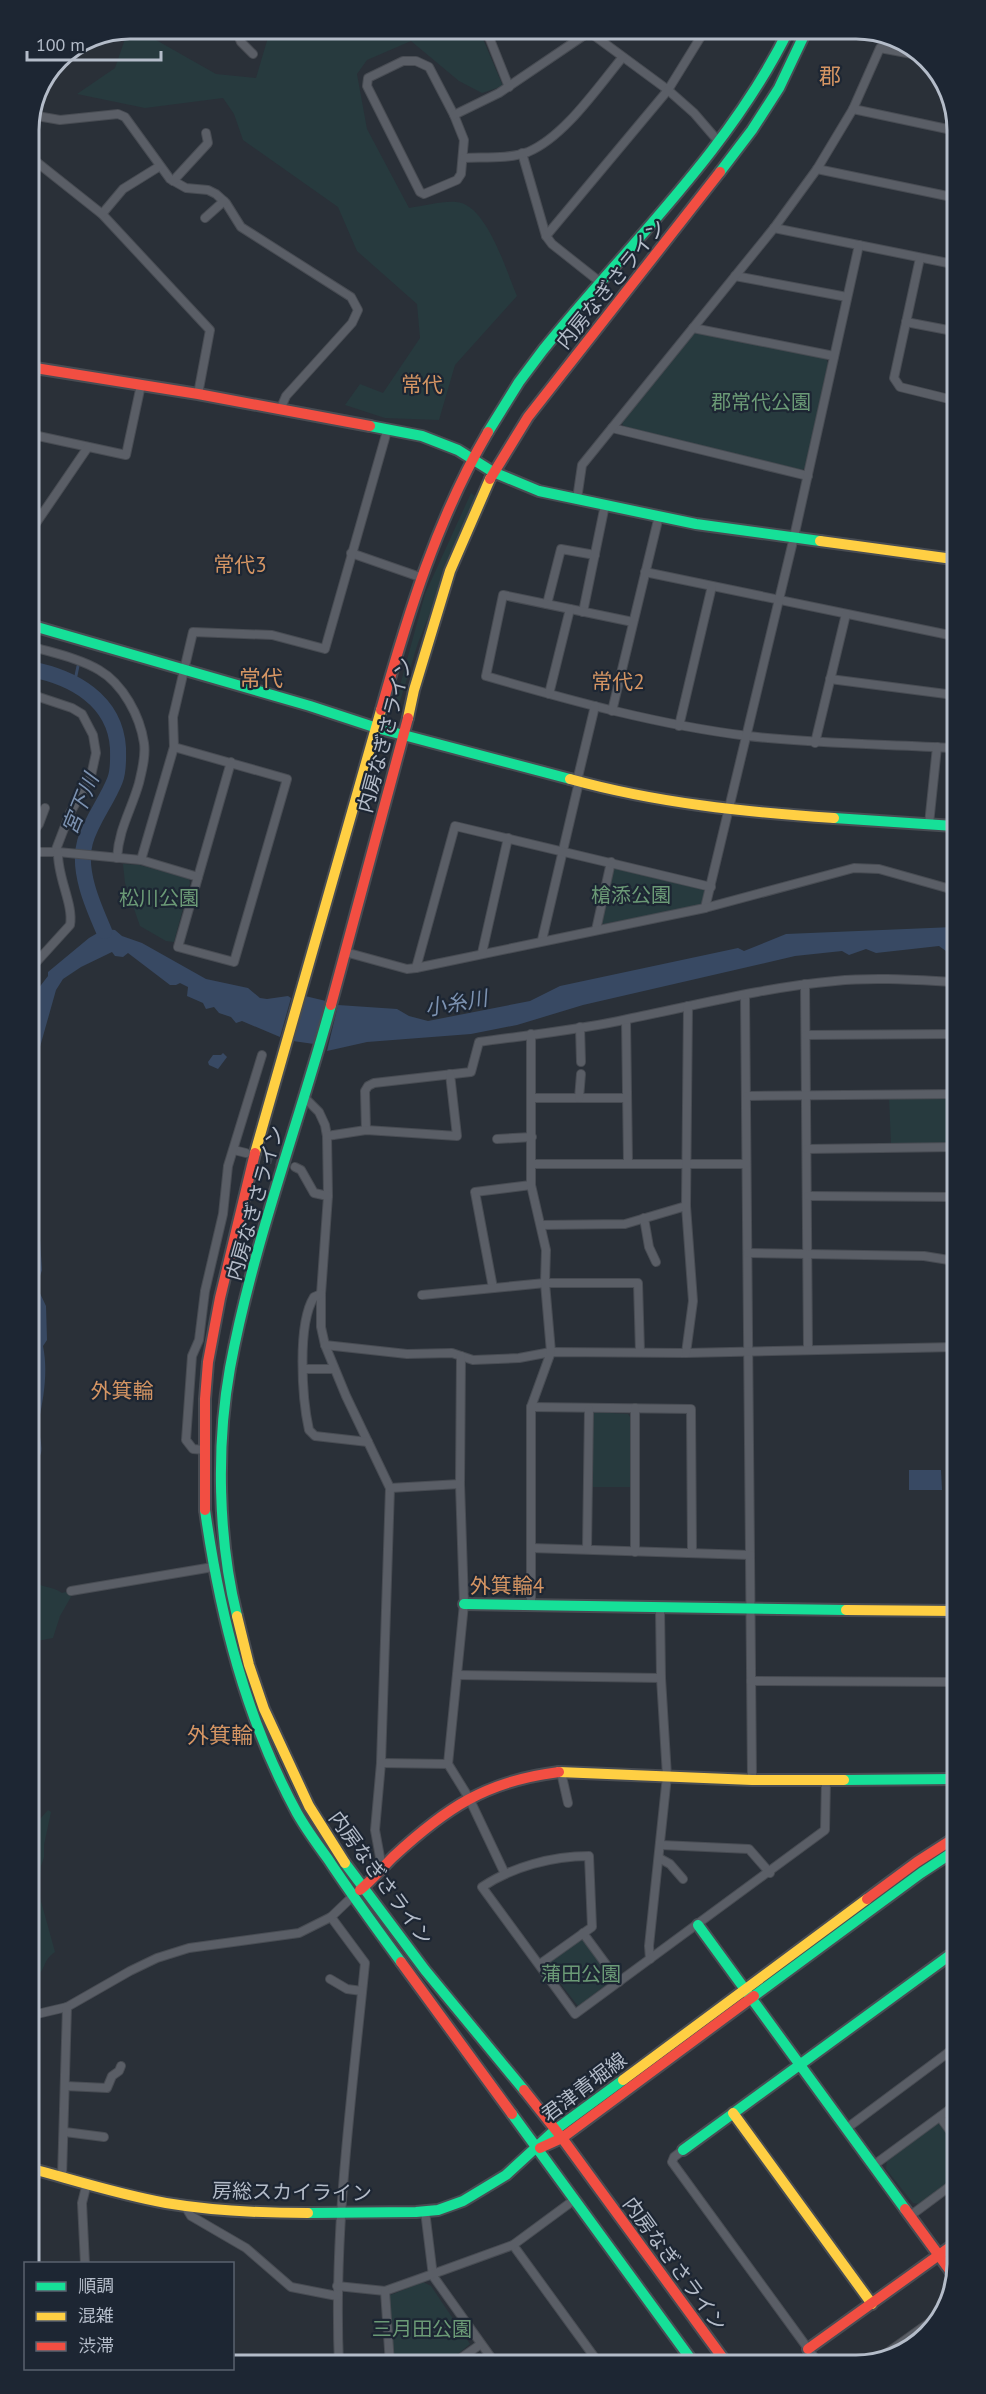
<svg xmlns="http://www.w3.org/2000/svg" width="986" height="2394" font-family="'PT Sans','Noto Sans JP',sans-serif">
<rect width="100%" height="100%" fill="#2a3038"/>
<!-- green -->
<g fill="#273a3e">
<path d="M480,32L503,86L482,93L459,81L411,41L367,60L357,74L367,129L409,208C424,206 441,201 456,202C487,204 506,271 517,296L455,365L439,420L385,418L345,405L360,384L383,393L420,338L417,304L357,251L338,207L243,140L234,114L223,98L145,108L77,94L115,68L126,36H149L216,74L256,78L269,34Z"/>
<polygon points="696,332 825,357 828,363 805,468 802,470 624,427 622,423 692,334"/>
<polygon points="471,493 476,497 418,643 398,708 395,707 396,700 425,594"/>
<polygon points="123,864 140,865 189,879 190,883 174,942 166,941 140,926 125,883"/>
<polygon points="617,867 703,887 705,890 704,902 701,905 603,924 601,922 613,870"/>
<polygon points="889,1097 953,1097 954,1139 950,1143 891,1144"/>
<polygon points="595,1412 628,1414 630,1417 630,1487 592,1487 591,1416"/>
<path d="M32,1581C42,1588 53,1586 62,1593L66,1592L72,1595L60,1616L53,1638L32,1642Z"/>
<path d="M48,1810L51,1812L44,1845V1857L41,1866L39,1894L55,1952C41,1961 47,1972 33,1978V1827Z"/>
<polygon points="583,1938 614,1979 578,2006 549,1969 549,1962"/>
<polygon points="936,2123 939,2124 957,2147 957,2176 919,2204 913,2203 886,2169 887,2159"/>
<polygon points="423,2282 431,2286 470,2344 447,2363 393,2363 388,2296"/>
</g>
<!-- water -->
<g fill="#384963">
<polygon points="95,911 104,917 106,929 115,930 122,936 142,943 206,979 248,988 260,998 267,999 288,996 291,998 280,1037 242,1021 236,1023 231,1017 219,1013 214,1007 206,1009 203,1003 187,996 188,987 180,983 176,985 170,985 128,953 123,957 115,956 112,952 81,967 63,979 56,990 36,1061 31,1143 31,998 48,976 48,972 89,938 101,931"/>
<polygon points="954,927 954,950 946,951 939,946 876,953 866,949 849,955 842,951 795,956 583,1005 517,1025 471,1034 367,1042 327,1051 338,1005 397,1009 409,1016 428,1021 530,1001 560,986 738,948 744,951 786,934"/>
<polygon points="305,996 326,1001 314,1044 293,1041"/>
<polygon points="223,1053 227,1057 218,1069 209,1065 208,1062 213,1055 221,1055"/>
<path d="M31,1195C40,1203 39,1219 40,1230L37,1233L40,1240L42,1270L38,1282V1289L46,1306L47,1340L43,1346C48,1370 44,1396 39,1420C37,1431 43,1442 41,1453C39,1460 34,1466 32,1474Z"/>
<polygon points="941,1470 942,1490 909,1490 909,1470"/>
</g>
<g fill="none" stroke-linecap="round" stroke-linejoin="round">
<!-- stream -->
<polyline stroke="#384963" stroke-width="3" points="74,685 78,666"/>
<!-- river -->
<path stroke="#384963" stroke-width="16" d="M30,669C73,677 115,700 118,748C118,759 119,770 115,780C107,801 91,820 85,842C77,870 93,906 104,931"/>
<!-- street-tunnel -->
<polyline stroke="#3f454e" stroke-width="8" stroke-dasharray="8 4" stroke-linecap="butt" points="253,1155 285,1164"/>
<!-- street casing -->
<g stroke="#484c53" stroke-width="10">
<g id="street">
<polyline points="588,31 668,90 694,113 719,142"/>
<polyline points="487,32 509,87"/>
<polyline points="238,35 241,42 253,54"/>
<polygon points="403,61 416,61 429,67 454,115 464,140 461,174 457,180 424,194 420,192 367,86 368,78"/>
<polyline points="853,109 952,130"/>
<polyline points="454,115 499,93 589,32"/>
<polyline points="37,116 60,120 118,114 125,117 170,179 186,188 208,190 216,194 226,203 241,227 351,297 358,310 352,323 286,396 280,410"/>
<polyline points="29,134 37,116 35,110"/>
<polyline points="522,153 546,236 552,244 600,282"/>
<polyline points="29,156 102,214 210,330 198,394"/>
<path d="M464,158C485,157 509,159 528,152C564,137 597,88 622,58"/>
<polyline points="817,169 952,197"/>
<polyline points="173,181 208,143 206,133"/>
<polyline points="102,214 123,189 160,166"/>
<polyline points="205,218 224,201"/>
<polyline points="774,228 953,264"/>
<polyline points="546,236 668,90 705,30"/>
<polyline points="920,258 894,378 900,387 953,400"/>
<polyline points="735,276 847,297"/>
<polyline points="906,322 953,331"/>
<polyline points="693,328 834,356"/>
<polyline points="612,428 808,476"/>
<polyline points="29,434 126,455 141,385"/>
<polyline points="577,499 582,465 774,228 817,169 853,109 880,48 923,56"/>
<polyline points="30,532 88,447"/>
<polyline points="351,553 420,577"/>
<polyline points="645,572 954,636"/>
<polyline points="547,604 561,549 595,555"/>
<polyline points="583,612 605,505"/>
<path d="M633,622L503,595L486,676C572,701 659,725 748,736C817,744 885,744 954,748"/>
<path d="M30,646C53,653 79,658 99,670C123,684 140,716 144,743C146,756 142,770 139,783C131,811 119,828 117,858"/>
<polyline points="830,679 954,695"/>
<polyline points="30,694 72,708 82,714 93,735 96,753 91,776 70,813 55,852"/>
<polyline points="549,694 570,609"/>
<polyline points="612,711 659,516"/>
<polyline points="679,726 712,586"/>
<polyline points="815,743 846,614"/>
<polyline points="174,747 287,779 234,962 178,947 231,762"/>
<polyline points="577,781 595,706"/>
<polyline points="929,824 937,747"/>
<polyline points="30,836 39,824 45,808"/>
<polyline points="30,854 37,852 58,852 141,860 198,877"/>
<polyline points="141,860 174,747 173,717 193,632 272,635 325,649 387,431"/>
<polyline points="705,908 794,537 859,245"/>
<polyline points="596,930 611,862"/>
<polyline points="542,940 579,782"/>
<polyline points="345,952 407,969 416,968 705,908 854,868 879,869 954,890"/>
<polyline points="482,953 508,838"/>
<path d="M31,968L70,925C74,905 57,877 58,852"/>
<polyline points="416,968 455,826 711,887"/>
<polyline points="805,984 808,1350"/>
<polyline points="745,996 752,1780"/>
<polyline points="626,1020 628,1163"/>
<polyline points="580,1027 581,1062"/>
<polyline points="806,1035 955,1034"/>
<polyline points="747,1096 955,1094"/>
<polyline points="305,1098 319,1112 325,1125 327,1136 328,1196 321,1294 321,1327 325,1345 346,1396 390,1488 381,1763 375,1830 382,1868"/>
<polyline points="532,1098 627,1098"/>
<polyline points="579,1098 581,1074"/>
<path d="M366,1130L365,1091L368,1086L374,1083L471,1072L479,1042C528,1035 579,1030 628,1019C697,1005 766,987 835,981C875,977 915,980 954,982"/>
<polyline points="327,1136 366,1130 457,1136 450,1074"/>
<polyline points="497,1139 532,1137"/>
<polyline points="807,1149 955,1147"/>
<polyline points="234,1150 246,1153"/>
<polyline points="532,1164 746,1164"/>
<polyline points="295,1167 301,1170 314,1193 328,1196"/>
<polyline points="808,1196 955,1197"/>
<polyline points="644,1218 649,1247 656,1262"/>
<polyline points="541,1225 625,1224 686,1206"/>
<polyline points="748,1253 924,1256 955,1261"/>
<polyline points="493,1288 475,1192 531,1185"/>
<path d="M321,1294L314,1297C297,1324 302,1398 309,1430L315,1436L368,1442"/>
<polyline points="422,1295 545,1283 638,1283 640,1352"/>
<polyline points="325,1345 407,1354 452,1353 473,1360 519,1358 551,1352 686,1353 955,1347"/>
<polyline points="686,1353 693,1301 686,1206 688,1006"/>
<polyline points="461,1356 460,1484 464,1604 448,1764 469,1798 505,1874"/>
<polyline points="303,1369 334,1369"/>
<polyline points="531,1407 691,1409 692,1553"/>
<polyline points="205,1450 193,1449 186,1440 192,1356 199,1340 205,1291 223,1214 228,1166 262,1055"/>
<polyline points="390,1488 460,1484"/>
<polyline points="531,1548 750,1555"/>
<polyline points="587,1549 589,1409"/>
<polyline points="635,1552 635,1408"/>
<polyline points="71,1591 213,1567"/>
<polyline points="531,1606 531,1407 551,1352 545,1283 546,1250 531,1185 531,1034"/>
<polyline points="457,1675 661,1678"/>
<polyline points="751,1681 956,1682"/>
<polyline points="381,1763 448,1764"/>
<polyline points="561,1772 568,1803"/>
<polyline points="661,1845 749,1849 770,1873"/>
<polyline points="659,1858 670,1864 683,1879"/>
<path d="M331,1917L365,1963C352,2096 333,2230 339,2364"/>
<polyline points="583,1933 619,1982"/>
<polyline points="650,1959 649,1946 667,1776 661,1678 660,1609"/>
<path d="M540,1964L592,1927L589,1856C552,1856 512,1867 482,1887L575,2014L825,1830L826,1780"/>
<polyline points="330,1979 347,1989 362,1991"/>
<polyline points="33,2015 67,2007 130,1971 157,1958 189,1948 299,1933 331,1917 353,1896"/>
<polyline points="65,2086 107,2088 112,2076 119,2071 121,2066"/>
<polyline points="940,2117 957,2140"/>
<polyline points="847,2128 957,2046"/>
<polyline points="65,2132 104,2137"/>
<polyline points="683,2150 674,2157 672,2162 817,2361"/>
<polyline points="874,2165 957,2104"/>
<polyline points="62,2177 67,2007"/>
<polyline points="185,2206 191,2216 246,2248 291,2287 337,2296"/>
<polyline points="425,2211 433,2276 495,2363"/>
<polyline points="910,2216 957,2181"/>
<polyline points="513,2245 598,2362"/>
<polyline points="85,2264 82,2203 87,2183"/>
<polyline points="337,2286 385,2291 444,2270 513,2245 574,2200"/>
<polyline points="385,2291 390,2364"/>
<polyline points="877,2360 940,2315"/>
<polyline points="454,2363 481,2344"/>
</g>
</g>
<!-- fast casing -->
<g stroke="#484c53" stroke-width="14">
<g id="fast">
<polyline points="720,172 752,130 779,88 807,29"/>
<polyline points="370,426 422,436 458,450 493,472 539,491 696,524 820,541"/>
<path d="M488,432L519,382L543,350C627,246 730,150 789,29"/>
<polyline points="30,625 310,706 377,728 570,779"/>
<polyline points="834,818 954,826"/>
<path d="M205,1510C220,1616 246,1719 297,1813C306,1829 317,1844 328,1859C351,1894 376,1928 401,1962"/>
<polyline points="464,1604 846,1610"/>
<path d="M237,1616C218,1539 216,1446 230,1368C253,1244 298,1126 331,1005"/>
<polyline points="844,1780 956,1779"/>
<polyline points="345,1863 425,1970 524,2090"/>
<polyline points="698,1925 905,2209"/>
<polyline points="754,1996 921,1873 956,1850"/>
<polyline points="512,2114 693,2362"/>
<polyline points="683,2150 957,1950"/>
<polyline points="308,2213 416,2212 438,2210 463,2201 506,2175 555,2130 623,2080"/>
</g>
</g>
<!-- slow casing -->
<g stroke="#484c53" stroke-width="14">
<g id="slow">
<polyline points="820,541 953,559"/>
<polyline points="408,718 414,690 450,571 490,479"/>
<path d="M570,779C656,803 745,812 834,818"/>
<polyline points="255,1153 381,710"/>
<polyline points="846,1610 956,1611"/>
<polyline points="237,1616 249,1665 264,1709 309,1806 345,1863"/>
<polyline points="559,1772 752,1780 844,1780"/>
<polyline points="623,2080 867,1899"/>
<polyline points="733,2113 872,2304"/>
<path d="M33,2169C77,2181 121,2195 166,2203C213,2211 260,2213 308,2213"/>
</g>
</g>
<!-- jam casing -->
<g stroke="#484c53" stroke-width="14">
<g id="jam">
<polyline points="29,367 198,394 370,426"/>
<polyline points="490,479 528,417 720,172"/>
<path d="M381,710C408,614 437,519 488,432"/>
<polyline points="331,1005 408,718"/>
<polyline points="205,1510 205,1399 208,1362 220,1298 255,1153"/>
<path d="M360,1890C372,1880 382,1868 393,1857C446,1808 486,1781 559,1772"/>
<polyline points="867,1899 917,1862 956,1837"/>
<polyline points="401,1962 512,2114"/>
<polyline points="524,2090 562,2138 725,2361"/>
<polyline points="540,2148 562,2138 754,1996"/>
<polyline points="905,2209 954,2276"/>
<polyline points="808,2349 957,2242"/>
</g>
</g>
<!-- street -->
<use href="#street" stroke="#5a5e66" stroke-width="8"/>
<!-- fast -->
<use href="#fast" stroke="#16e098" stroke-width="10"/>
<!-- slow -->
<use href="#slow" stroke="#ffcf43" stroke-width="10"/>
<!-- jam -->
<use href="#jam" stroke="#f24e42" stroke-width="10"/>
</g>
<g text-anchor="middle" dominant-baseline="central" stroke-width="4.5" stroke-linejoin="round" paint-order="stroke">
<!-- street labels -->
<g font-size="20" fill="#b4bcc9" stroke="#1d2633">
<text transform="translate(611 284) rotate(-51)">内房なぎさライン</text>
<text transform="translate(385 735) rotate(-75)">内房なぎさライン</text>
<text transform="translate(255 1203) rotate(-74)">内房なぎさライン</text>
<text transform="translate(381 1878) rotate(54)">内房なぎさライン</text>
<text transform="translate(584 2087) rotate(-37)">君津青堀線</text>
<text transform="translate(292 2192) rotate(1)">房総スカイライン</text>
<text transform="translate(675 2264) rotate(54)">内房なぎさライン</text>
</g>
<!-- park labels -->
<g font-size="20" fill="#6b9a76" stroke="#1d2633">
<text x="761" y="402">郡常代公園</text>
<text x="631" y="895">槍添公園</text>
<text x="159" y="898">松川公園</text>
<text x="581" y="1974">蒲田公園</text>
<text x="422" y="2329">三月田公園</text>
</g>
<!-- neighbourhood labels -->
<g font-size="21" fill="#d59563" stroke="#1d2633">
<text x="422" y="384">常代</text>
<text x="240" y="564">常代3</text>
<text x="618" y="681">常代2</text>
<text x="122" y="1390">外箕輪</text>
<text x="507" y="1585">外箕輪4</text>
</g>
<!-- water labels -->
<g font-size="21" font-style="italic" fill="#7c92b1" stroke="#1d2633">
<text transform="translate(80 804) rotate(-68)">宮下川</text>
<text transform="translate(456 1003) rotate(-10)">小糸川</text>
</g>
<!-- quarter labels -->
<g font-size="22" fill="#d59563" stroke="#1d2633">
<text x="830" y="76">郡</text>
<text x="261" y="678">常代</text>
<text x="220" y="1735">外箕輪</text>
</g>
</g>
<!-- crop -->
<path d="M0 0H986V2394H0ZM130 39H856A91 91 0 0 1 947 130V2264A91 91 0 0 1 856 2355H130A91 91 0 0 1 39 2264V130A91 91 0 0 1 130 39Z" fill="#1d2633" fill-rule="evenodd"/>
<path fill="none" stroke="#b4bcc9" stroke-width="3" d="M130 39H856A91 91 0 0 1 947 130V2264A91 91 0 0 1 856 2355H130A91 91 0 0 1 39 2264V130A91 91 0 0 1 130 39Z"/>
<!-- legend -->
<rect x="24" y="2262" width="210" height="108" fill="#1d2633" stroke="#59626f" stroke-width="1.5"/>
<rect x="36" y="2282" width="30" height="9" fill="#16e098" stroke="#59626f" stroke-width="1.5"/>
<text x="78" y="2292" font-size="18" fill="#b4bcc9">順調</text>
<rect x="36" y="2312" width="30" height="9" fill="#ffcf43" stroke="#59626f" stroke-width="1.5"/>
<text x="78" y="2322" font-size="18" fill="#b4bcc9">混雑</text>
<rect x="36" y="2342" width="30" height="9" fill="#f24e42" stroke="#59626f" stroke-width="1.5"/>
<text x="78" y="2352" font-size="18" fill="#b4bcc9">渋滞</text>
<!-- scale -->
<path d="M27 51v9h134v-9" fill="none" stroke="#b4bcc9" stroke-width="3"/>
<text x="36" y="51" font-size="18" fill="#b4bcc9" stroke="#1d2633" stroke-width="4.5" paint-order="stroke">100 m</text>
</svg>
